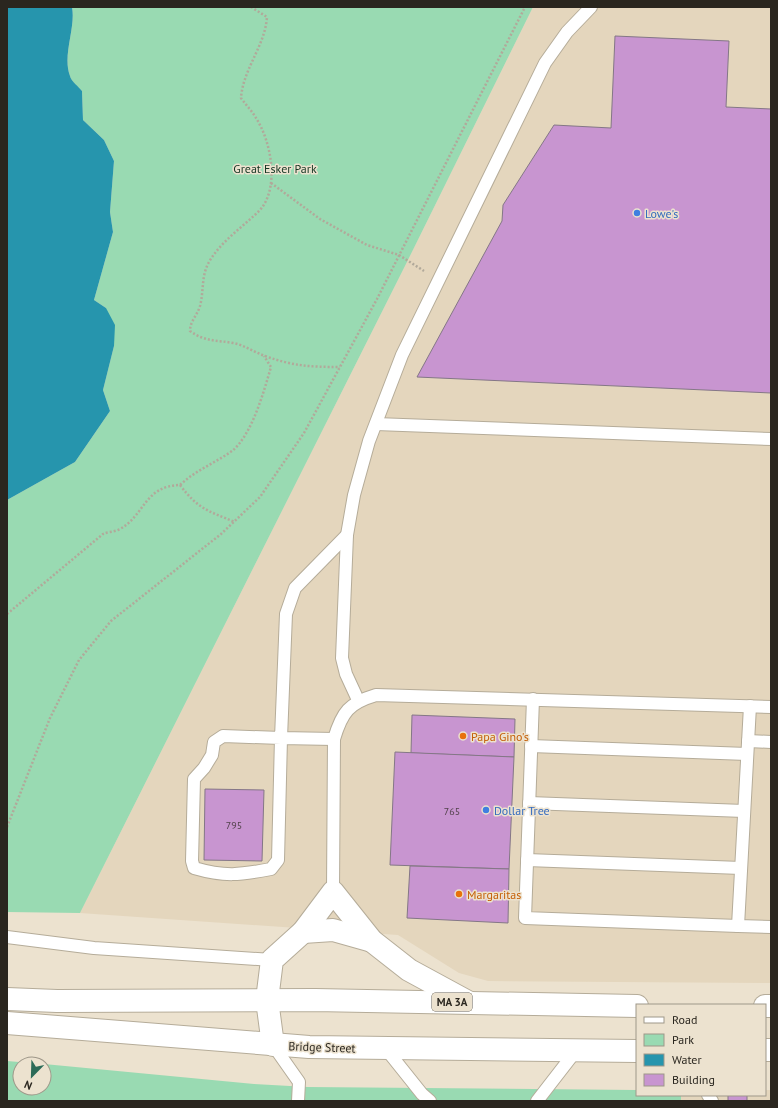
<svg xmlns="http://www.w3.org/2000/svg" width="778" height="1108" font-family="'PT Sans',sans-serif">
<rect width="100%" height="100%" fill="#ece2cf"/>
<!-- built -->
<g fill="#e4d6bd">
<polygon points="533,7 771,7 771,983 488,981 459,973 398,935 80,913 408,260"/>
<polygon points="765,1090 771,1090 771,1101 681,1101 681,1095 765,1095"/>
</g>
<!-- green -->
<g fill="#99dab2">
<path d="M72,7H533L408,260L80,913L7,912V500L75,462L110,411L103,390L114,346L106,308L94,300L113,232L110,212L114,161L104,140L83,120L82,91C78,87 71,81 70,76C62,55 76,28 72,7Z"/>
<polygon points="7,1061 43,1064 20,1064 20,1088 44,1088 44,1064 254,1084 308,1087 637,1090 637,1095 681,1095 681,1101 7,1101"/>
</g>
<!-- water -->
<path fill="#2695ad" d="M7,7H72C76,28 62,55 70,76C71,81 79,87 82,91L83,120L104,140L114,161L110,212L113,232L94,300L106,308L115,325L114,346L103,390L110,411L75,462L7,500Z"/>
<!-- building -->
<g fill="#c895d0" stroke="#847786">
<polygon points="615,36 729,41 726,107 771,109 771,393 417,377 502,221 503,205 554,125 611,128"/>
<polygon points="412,715 515,719 514,757 411,753"/>
<polygon points="395,752 514,757 509,869 390,865"/>
<polygon points="205,789 264,790 262,861 204,860"/>
<polygon points="410,866 509,869 508,923 407,918"/>
<rect x="728" y="1095" width="19" height="6"/>
</g>
<g fill="none" stroke-linecap="round" stroke-linejoin="round">
<!-- service casing -->
<g stroke="#b5ac99" stroke-width="14">
<g id="service">
<polyline points="376,424 771,439"/>
<polyline points="533,699 525,918 738,926"/>
<polyline points="358,700 346,674 342,658 347,535 354,495 369,441 402,355 545,63 567,32 591,7"/>
<polyline points="750,706 738,926 771,927"/>
<path d="M334,739L281,738L278,860L271,869C240,875 225,877 194,868L192,861L194,779L204,768L212,755L214,742L223,736L281,738L286,614L295,588L347,535"/>
<polyline points="748,741 771,742"/>
<polyline points="531,746 747,754"/>
<polyline points="529,803 744,811"/>
<polyline points="527,860 741,868"/>
<path d="M333,892L334,739C342,712 349,703 376,695L771,707"/>
<polyline points="7,937 94,948 272,960"/>
<polyline points="273,1045 299,1082 298,1101"/>
<polyline points="386,1049 422,1094 430,1101"/>
<polyline points="708,1095 712,1101"/>
<polyline points="537,1101 575,1052"/>
</g>
</g>
<!-- minor casing -->
<g stroke="#b5ac99" stroke-width="24">
<g id="minor">
<polyline points="303,932 333,930 372,941"/>
<polyline points="273,1045 267,1000 272,960 303,932 333,892 372,941 409,970 468,1002"/>
</g>
</g>
<!-- primary casing -->
<g stroke="#b5ac99" stroke-width="24">
<g id="primary">
<polyline points="7,999 57,1001 315,1000 637,1006"/>
<polyline points="765,1006 771,1006"/>
<polyline points="7,1023 309,1047 637,1051"/>
<polyline points="765,1050 771,1050"/>
</g>
</g>
<!-- path -->
<g stroke="#b1a99a" stroke-width="2.5" stroke-dasharray="2 2" stroke-linecap="butt">
<path d="M251,7L267,17C265,46 243,69 241,98C246,105 252,111 256,118C271,141 280,187 260,210C243,227 221,241 209,262C201,276 204,291 200,306C197,316 190,321 190,331C205,342 217,340 233,343C244,345 254,352 265,356C293,366 310,367 340,367"/>
<polyline points="271,183 320,219 367,245 399,255 424,271"/>
<path d="M180,485C198,509 208,511 235,522"/>
<path d="M7,614L103,534C107,532 113,532 118,530C145,517 143,486 180,485C196,470 215,463 232,451C252,435 264,391 271,367L264,356"/>
<polyline points="7,827 50,718 79,660 111,621 221,534 260,497 304,433 377,299 525,7"/>
</g>
<!-- service -->
<use href="#service" stroke="#fff" stroke-width="12"/>
<!-- minor -->
<use href="#minor" stroke="#fff" stroke-width="22"/>
<!-- primary -->
<use href="#primary" stroke="#fff" stroke-width="22"/>
</g>
<!-- markers -->
<g fill="#3f7fe0" stroke="#ece2cf" stroke-width="1.5">
<circle cx="637" cy="213" r="4"/>
<circle cx="486" cy="810" r="4"/>
</g>
<g fill="#e8710a" stroke="#ece2cf" stroke-width="1.5">
<circle cx="463" cy="736" r="4"/>
<circle cx="459" cy="894" r="4"/>
</g>
<g text-anchor="middle" dominant-baseline="central" stroke-width="3" stroke-linejoin="round" paint-order="stroke">
<!-- number labels -->
<g font-size="10" fill="#52424b">
<text x="452" y="811">765</text>
<text x="234" y="825">795</text>
</g>
<!-- shield labels -->
<rect fill="#ece2cf" stroke="#645e54" stroke-width="1" x="432" y="993" width="40" height="18" rx="3"/>
<g font-size="11" font-weight="bold" fill="#2a261f">
<text x="452" y="1002">MA 3A</text>
</g>
<!-- park labels -->
<g font-size="12" fill="#133522" stroke="#ece2cf">
<text x="275" y="168">Great Esker Park</text>
</g>
<!-- shop labels -->
<g font-size="12" fill="#366cbe" stroke="#ece2cf" text-anchor="start">
<text x="645" y="213">Lowe's</text>
<text x="494" y="810">Dollar Tree</text>
</g>
<!-- food labels -->
<g font-size="12" fill="#c56008" stroke="#ece2cf" text-anchor="start">
<text x="471" y="736">Papa Gino's</text>
<text x="467" y="894">Margaritas</text>
</g>
<!-- street labels -->
<g font-size="12" fill="#2a261f" stroke="#ece2cf">
<text transform="translate(322 1047) rotate(2)">Bridge Street</text>
</g>
</g>
<!-- border -->
<rect width="778" height="1108" fill="none" stroke="#2a261f" stroke-width="16"/>
<!-- legend -->
<rect x="636" y="1004" width="130" height="92" fill="#ece2cf" stroke="#9e9789"/>
<rect x="644" y="1017" width="20" height="6" fill="#ffffff" stroke="#9e9789"/>
<text x="672" y="1024" font-size="12" fill="#2a261f">Road</text>
<rect x="644" y="1034" width="20" height="12" fill="#99dab2" stroke="#9e9789"/>
<text x="672" y="1044" font-size="12" fill="#2a261f">Park</text>
<rect x="644" y="1054" width="20" height="12" fill="#2695ad" stroke="#9e9789"/>
<text x="672" y="1064" font-size="12" fill="#2a261f">Water</text>
<rect x="644" y="1074" width="20" height="12" fill="#c895d0" stroke="#9e9789"/>
<text x="672" y="1084" font-size="12" fill="#2a261f">Building</text>
<!-- north arrow -->
<g transform="translate(32 1076) rotate(203)"><circle r="19" fill="#ece2cf" stroke="#9e9789"/>
<path d="M0-3L7 15L0 10L-7 15Z" fill="#2c6b58"/>
<text y="-6" font-size="11" font-weight="bold" text-anchor="middle" fill="#2a261f">N</text>
</g>
</svg>
